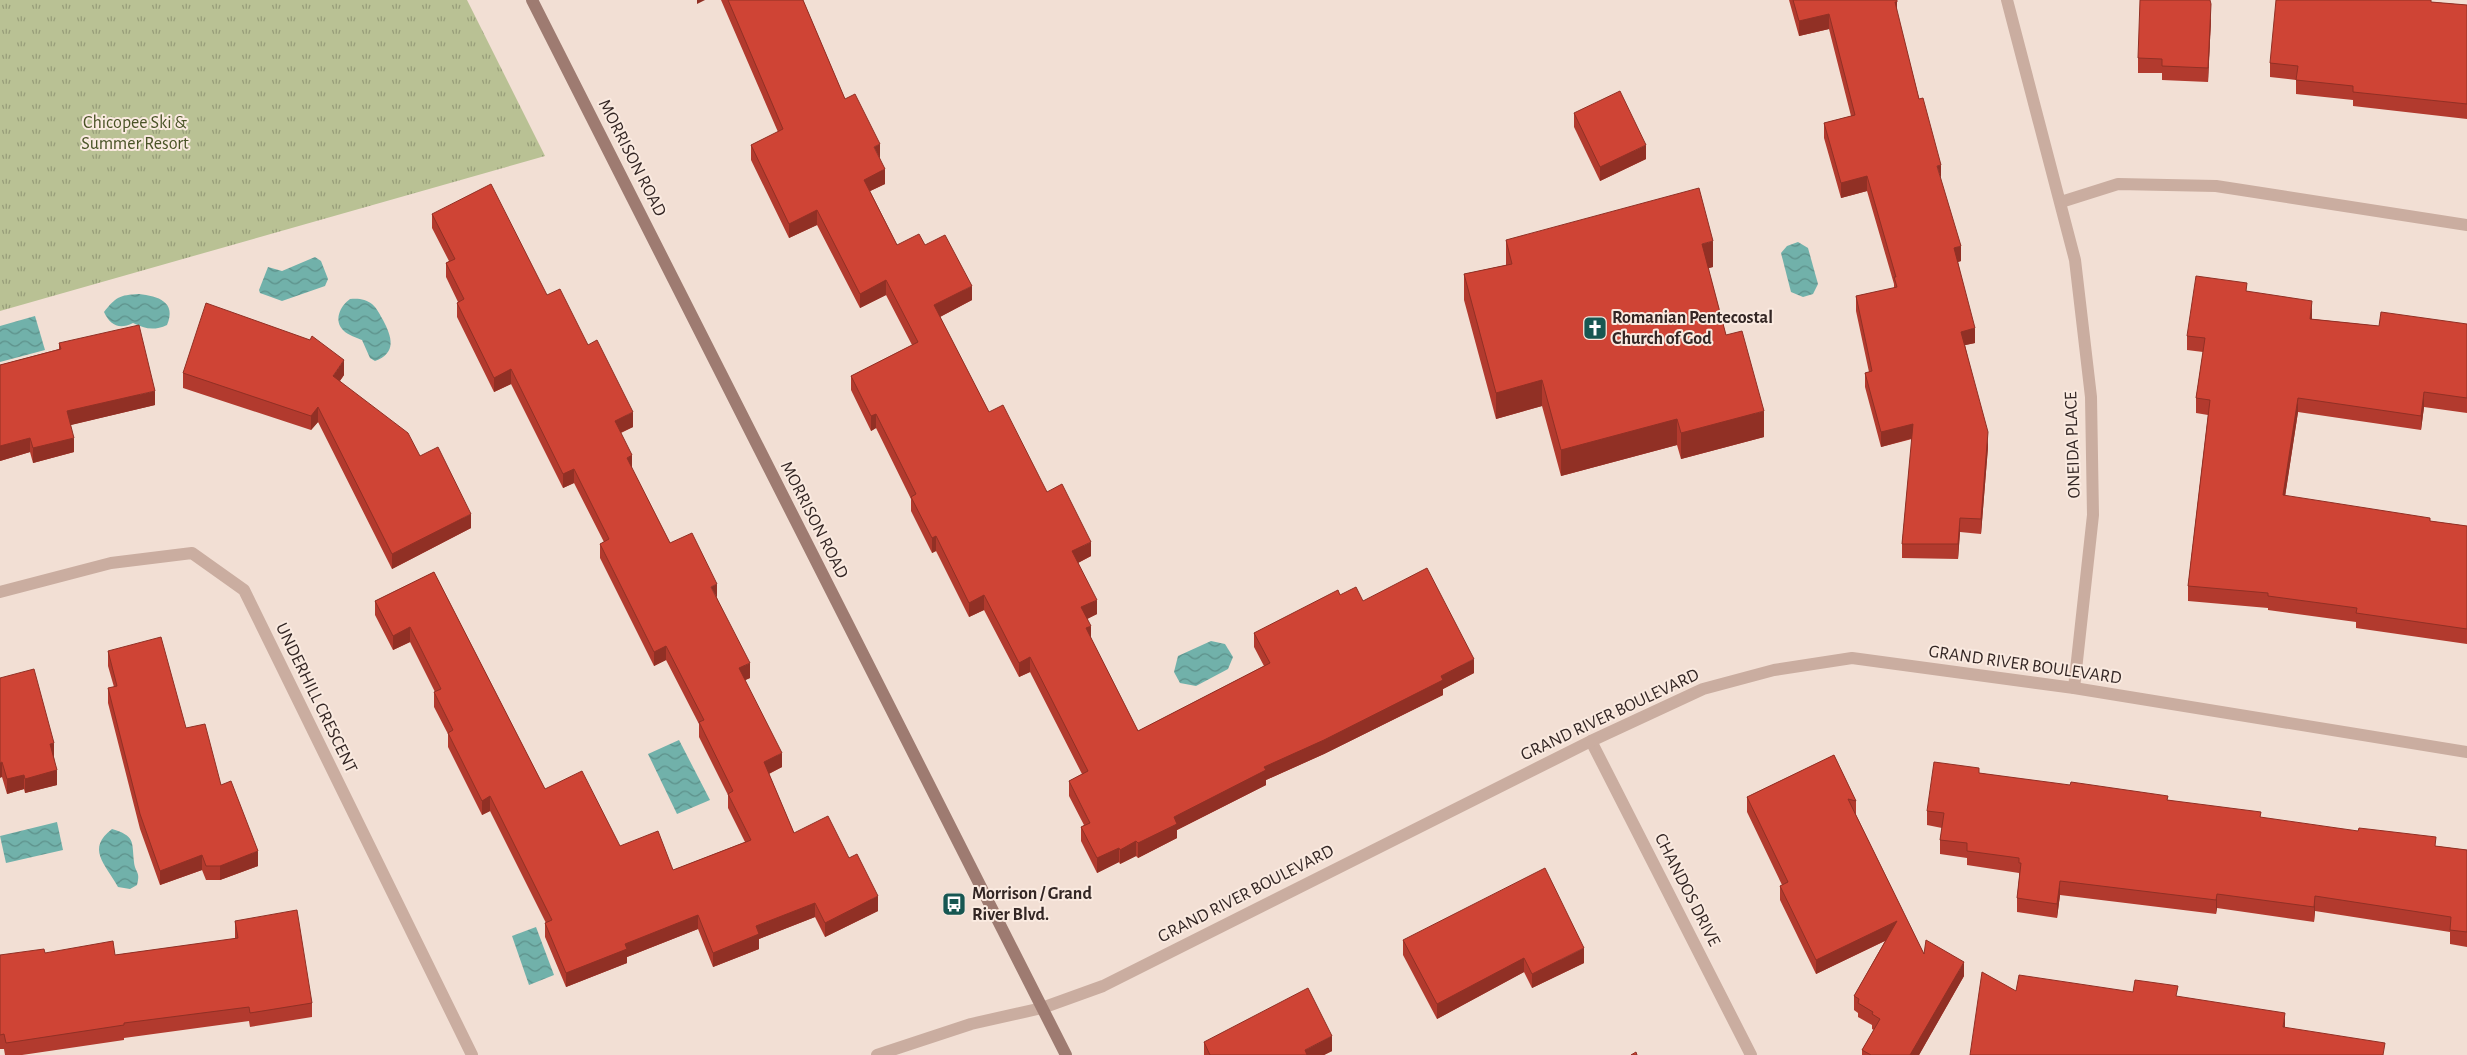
<svg xmlns="http://www.w3.org/2000/svg" width="2467" height="1055" font-family="'Alegreya Sans',sans-serif">
<defs>
<pattern id="park-tufts" width="24" height="20" patternUnits="userSpaceOnUse" patternTransform="scale(1.25)"><rect width="24" height="20" fill="#b9c194"/><path d="M3 7l-1-3M5 7V3M7 7l1-3M15 17l-1-3M17 17v-4M19 17l1-3" fill="none" stroke="#979d79"/></pattern>
<pattern id="water-waves" width="16" height="10" patternUnits="userSpaceOnUse" patternTransform="scale(1.25)"><rect width="16" height="10" fill="#71b1aa"/><path d="M0 5q4-4 8 0t8 0" fill="none" stroke="#5d908a"/></pattern>
</defs>
<rect width="100%" height="100%" fill="#f2dfd4"/>
<!-- park -->
<polygon fill="url(#park-tufts)" points="0,0 467,0 545,156 0,311"/>
<!-- water -->
<g fill="url(#water-waves)">
<polygon points="1798,242 1808,248 1818,284 1813,294 1803,297 1791,292 1781,253 1787,246"/>
<polygon points="315,257 321,261 328,279 325,286 282,301 260,293 259,290 268,267 282,271"/>
<path d="M139,294C158,296 177,302 167,325C154,331 145,329 133,323C119,330 110,325 104,312C116,297 119,295 139,294Z"/>
<path d="M350,299C358,298 366,299 372,304C377,308 380,315 383,320C392,337 397,353 375,361L370,358L362,340C357,338 348,335 344,331C333,321 340,306 350,299Z"/>
<polygon points="35,316 45,350 0,362 0,326"/>
<polygon points="1211,641 1225,644 1233,657 1228,669 1196,686 1180,683 1174,672 1178,656"/>
<polygon points="679,740 710,800 677,814 648,754"/>
<polygon points="57,822 63,850 6,863 0,836"/>
<path d="M112,829C135,836 132,841 134,862C135,873 141,871 137,885L130,889L118,887C105,863 86,849 112,829Z"/>
<polygon points="536,927 554,975 529,985 512,936"/>
</g>
<g fill="none" stroke-linecap="round" stroke-linejoin="round">
<!-- street -->
<g stroke="#caada0" stroke-width="12">
<polyline points="2007,0 2075,260 2091,397 2093,515 2074,688"/>
<polyline points="2061,202 2118,184 2216,186 2467,225"/>
<polyline points="0,592 111,563 192,553 244,590 472,1055"/>
<polyline points="1591,741 1751,1055"/>
<polyline points="877,1055 971,1024 1042,1008 1103,986 1591,741 1703,689 1774,670 1852,658 2074,688 2467,752"/>
</g>
<!-- secondary -->
<polyline stroke="#9e7b71" stroke-width="12" points="532,0 1066,1055"/>
</g>
<!-- wall -->
<g fill="#b23a2e">
<polygon points="721,0 803,0 845,99 880,159 885,184 870,191 897,245 925,245 972,300 940,317 989,412 1047,492 1091,556 1078,563 1097,614 1087,619 1091,638 1138,731 1264,666 1254,647 1254,633 1340,595 1363,601 1474,673 1443,689 1443,695 1324,754 1266,780 1266,785 1177,830 1177,838 1138,858 1136,856 1120,864 1119,862 1097,873 1081,841 1081,827 1084,825 1069,796 1069,781 1082,774 1030,672 1019,677 984,610 969,617 936,551 932,553 911,511 911,499 876,428 871,431 851,390 851,376 912,345 886,295 860,308 817,225 789,238 751,160 751,145 778,132"/>
<polygon points="1789,0 1897,0 1897,13 1961,261 1958,262 1975,343 1965,345 1988,447 1981,534 1960,532 1958,559 1902,558 1902,544 1912,439 1881,447 1865,387 1865,373 1869,372 1856,311 1856,296 1894,288 1894,284 1867,191 1841,198 1824,138 1824,123 1851,116 1829,29 1799,36"/>
<polygon points="2431,2 2467,5 2467,119 2353,106 2353,100 2296,94 2296,80 2270,77 2270,63"/>
<polygon points="2211,19 2208,82 2162,80 2162,73 2138,73 2138,58"/>
<polygon points="1574,113 1646,159 1600,181 1574,127"/>
<polygon points="432,214 547,295 588,345 633,427 621,433 632,469 670,543 717,598 750,678 745,680 782,767 769,774 794,833 849,858 878,911 825,937 815,917 759,939 759,949 713,967 698,929 627,957 627,963 566,987 545,937 545,923 546,923 490,811 482,815 448,747 448,734 434,707 434,692 435,692 410,642 393,650 375,615 375,601 434,572 545,789 620,846 673,870 745,842 728,808 728,795 699,737 699,724 666,660 654,666 600,558 600,544 604,542 574,483 563,488 511,384 494,392 457,317 457,303 458,302 446,277 446,263 449,261 432,228"/>
<polygon points="1506,240 1713,267 1708,268 1726,335 1764,437 1681,459 1677,445 1561,476 1542,406 1496,419 1464,300 1464,274 1506,265"/>
<polygon points="2247,291 2312,316 2312,319 2379,326 2467,324 2467,413 2424,407 2421,430 2298,412 2285,496 2430,521 2467,526 2467,644 2356,628 2356,622 2268,610 2268,608 2188,601 2188,586 2208,415 2196,413 2196,398 2203,352 2187,350 2187,336"/>
<polygon points="59,343 155,405 70,425 74,452 33,463 30,452 0,461 0,365 59,349"/>
<polygon points="183,373 344,375 340,381 420,456 471,528 392,569 318,422 311,430 183,388"/>
<polygon points="108,651 186,728 221,785 258,866 220,880 206,880 202,870 160,885 140,829 108,703 108,688 114,687 108,666"/>
<polygon points="0,678 54,757 57,785 25,793 24,789 7,794 2,777"/>
<polygon points="1834,755 1856,801 1856,815 1924,954 1964,976 1919,1055 1862,1055 1862,1050 1874,1030 1872,1029 1872,1025 1858,1017 1858,1013 1854,1010 1854,996 1885,941 1816,974 1780,900 1780,886 1782,885 1747,812 1747,797"/>
<polygon points="1979,773 2168,800 2261,818 2436,846 2467,850 2467,947 2450,944 2450,932 2315,911 2314,922 2217,908 2216,914 2060,895 2057,918 2017,912 2017,898 2019,878 2019,873 1967,865 1967,858 1940,854 1940,840 1942,828 1927,825 1927,811"/>
<polygon points="235,921 312,1003 312,1017 250,1027 249,1021 124,1038 124,1040 22,1055 5,1055 4,1049 0,1049 0,955 45,953 115,955 235,939"/>
<polygon points="1403,940 1584,963 1532,988 1524,972 1437,1019 1403,955"/>
<polygon points="1204,1042 1332,1051 1324,1055 1204,1055"/>
</g>
<!-- shaded-wall -->
<g fill="#913025">
<polygon points="697,0 705,0 697,4"/>
<polygon points="1895,2 1897,2 1897,16"/>
<polygon points="2211,4 2211,19 2208,82 2208,68"/>
<polygon points="1829,14 1829,29 1799,36 1799,21"/>
<polygon points="880,144 880,159 874,147"/>
<polygon points="1646,145 1646,159 1600,181 1600,167"/>
<polygon points="1941,165 1941,179 1937,166"/>
<polygon points="885,169 885,184 864,194 864,180"/>
<polygon points="1867,176 1867,191 1841,198 1841,183"/>
<polygon points="817,210 817,225 789,238 789,224"/>
<polygon points="1713,241 1713,267 1702,270 1702,244"/>
<polygon points="1961,246 1961,261 1954,263 1954,248"/>
<polygon points="886,280 886,295 860,308 860,294"/>
<polygon points="972,286 972,300 934,320 934,305"/>
<polygon points="2312,301 2312,316 2310,334 2310,319"/>
<polygon points="1975,328 1975,343 1961,346 1961,332"/>
<polygon points="344,360 344,375 333,390 333,376"/>
<polygon points="511,369 511,384 494,392 494,378"/>
<polygon points="1542,380 1542,406 1496,419 1496,393"/>
<polygon points="155,391 155,405 67,426 67,411"/>
<polygon points="2424,392 2424,407 2421,430 2421,416"/>
<polygon points="2298,398 2298,412 2283,510 2283,495"/>
<polygon points="318,407 318,422 311,430 311,416"/>
<polygon points="1764,411 1764,437 1681,459 1681,433"/>
<polygon points="633,412 633,427 615,435 615,421"/>
<polygon points="876,414 876,428 871,431 871,416"/>
<polygon points="1677,419 1677,445 1561,476 1561,450"/>
<polygon points="1913,424 1913,438 1881,447 1881,432"/>
<polygon points="1988,432 1988,447 1981,534 1981,519"/>
<polygon points="30,438 30,452 0,461 0,446"/>
<polygon points="74,438 74,452 33,463 33,448"/>
<polygon points="632,455 632,469 627,458"/>
<polygon points="574,469 574,483 563,488 563,474"/>
<polygon points="471,514 471,528 392,569 392,554"/>
<polygon points="1960,518 1960,532 1958,559 1958,544"/>
<polygon points="936,536 936,551 932,553 932,538"/>
<polygon points="1091,542 1091,556 1072,566 1072,551"/>
<polygon points="717,584 717,598 711,587"/>
<polygon points="984,595 984,610 969,617 969,603"/>
<polygon points="1097,600 1097,614 1081,622 1081,607"/>
<polygon points="1091,626 1091,640 1086,628"/>
<polygon points="410,627 410,642 393,650 393,636"/>
<polygon points="666,646 666,660 654,666 654,652"/>
<polygon points="1030,657 1030,672 1019,677 1019,663"/>
<polygon points="1474,659 1474,673 1443,689 1443,695 1324,754 1266,780 1266,785 1177,830 1177,838 1138,858 1138,843 1174,817 1264,767"/>
<polygon points="750,663 750,678 739,683 739,668"/>
<polygon points="54,743 54,757 50,758 50,744"/>
<polygon points="782,753 782,767 764,776 764,762"/>
<polygon points="2,762 2,777 0,778 0,763"/>
<polygon points="57,770 57,785 25,793 25,779"/>
<polygon points="24,775 24,789 7,794 7,779"/>
<polygon points="490,796 490,811 482,815 482,801"/>
<polygon points="1136,841 1136,856 1120,864 1120,850"/>
<polygon points="1119,848 1119,862 1097,873 1097,858"/>
<polygon points="258,851 258,866 220,880 220,866"/>
<polygon points="202,855 202,870 160,885 160,871"/>
<polygon points="2060,881 2060,895 2057,918 2057,904"/>
<polygon points="2217,894 2217,908 2216,914 2216,900"/>
<polygon points="878,896 878,911 825,937 825,923"/>
<polygon points="2315,896 2315,911 2314,922 2314,907"/>
<polygon points="815,903 815,917 759,939 759,949 713,967 713,953 756,926"/>
<polygon points="698,915 698,929 627,957 627,963 566,987 566,973 625,944"/>
<polygon points="1897,921 1897,935 1816,974 1816,960"/>
<polygon points="1584,948 1584,963 1532,988 1532,974"/>
<polygon points="1524,958 1524,972 1437,1019 1437,1004"/>
<polygon points="1964,962 1964,976 1919,1055 1910,1055"/>
<polygon points="2285,1013 2285,1027 2283,1027"/>
<polygon points="1332,1036 1332,1051 1324,1055 1305,1055 1305,1050"/>
</g>
<!-- building -->
<g fill="#cf4435" stroke="#913025">
<polygon points="728,0 803,0 845,99 855,94 880,144 874,147 885,169 864,180 897,245 919,234 925,245 945,235 972,286 934,305 989,412 1003,405 1047,492 1062,484 1091,542 1072,551 1097,600 1081,607 1091,626 1086,628 1138,731 1270,663 1254,633 1338,590 1340,595 1356,587 1363,601 1427,568 1474,659 1441,676 1443,680 1324,740 1264,767 1266,770 1174,817 1177,824 1138,843 1136,841 1120,850 1119,848 1097,858 1081,827 1090,823 1069,781 1088,771 1030,657 1019,663 984,595 969,603 936,536 932,538 911,497 916,494 876,414 871,416 851,376 918,342 886,280 860,294 817,210 789,224 751,145 783,129"/>
<polygon points="1793,0 1897,0 1897,2 1895,2 1919,99 1923,98 1941,165 1937,166 1961,246 1954,248 1975,328 1961,332 1988,432 1981,519 1960,518 1958,544 1902,544 1913,424 1881,432 1865,373 1872,371 1856,296 1897,287 1894,277 1896,277 1867,176 1841,183 1824,123 1855,115 1829,14 1799,21"/>
<polygon points="2140,0 2210,0 2211,4 2208,68 2162,66 2162,59 2138,58"/>
<polygon points="2276,0 2431,0 2431,2 2467,5 2467,104 2353,92 2353,86 2296,80 2298,66 2270,63"/>
<polygon points="1620,91 1646,145 1600,167 1574,113"/>
<polygon points="491,184 547,295 560,289 588,345 597,340 633,412 615,421 632,455 627,458 670,543 692,533 717,584 711,587 750,663 739,668 782,753 764,762 794,833 828,816 849,858 857,854 878,896 825,923 815,903 756,926 759,934 713,953 698,915 625,944 627,949 566,973 545,923 552,920 490,796 482,801 448,733 453,730 434,692 441,689 410,627 393,636 375,601 434,572 545,789 582,771 620,846 658,831 673,870 751,840 728,794 733,791 699,722 704,720 666,646 654,652 600,544 609,539 574,469 563,474 511,369 494,378 457,303 464,299 446,263 455,259 432,214"/>
<polygon points="1699,188 1713,241 1702,244 1726,335 1742,331 1764,411 1681,433 1677,419 1561,450 1542,380 1496,393 1464,274 1512,264 1506,240"/>
<polygon points="2196,276 2247,283 2246,291 2312,301 2310,319 2379,326 2381,312 2467,324 2467,398 2424,392 2421,416 2298,398 2283,495 2430,518 2430,521 2467,526 2467,629 2356,613 2357,608 2268,596 2268,593 2188,586 2210,400 2196,398 2205,338 2187,336"/>
<polygon points="206,303 310,340 312,336 344,360 333,376 408,433 420,456 438,447 471,514 392,554 318,407 311,416 183,373"/>
<polygon points="139,325 155,391 67,411 74,438 33,448 30,438 0,446 0,365 61,349 59,343"/>
<polygon points="161,637 186,728 205,724 221,785 231,781 258,851 220,866 206,866 202,855 160,871 140,814 108,688 117,686 108,651"/>
<polygon points="34,669 54,743 50,744 57,770 25,779 24,775 7,779 2,762 0,763 0,678"/>
<polygon points="1834,755 1856,801 1848,799 1924,954 1926,940 1964,962 1910,1055 1871,1055 1862,1050 1880,1019 1872,1014 1873,1012 1858,1003 1859,999 1854,996 1897,921 1816,960 1780,886 1788,882 1747,797"/>
<polygon points="1934,762 1979,768 1979,773 2070,785 2071,782 2168,796 2167,800 2261,812 2260,817 2358,831 2359,828 2436,837 2435,846 2467,850 2467,932 2450,930 2451,917 2315,896 2314,907 2217,894 2216,900 2060,881 2057,904 2017,898 2021,863 2019,863 2019,858 1967,851 1967,843 1940,840 1944,813 1927,811"/>
<polygon points="1545,868 1584,948 1532,974 1524,958 1437,1004 1403,940"/>
<polygon points="297,910 312,1003 250,1013 249,1007 124,1023 124,1025 6,1043 4,1034 0,1035 0,955 44,949 45,953 113,941 115,955 238,938 235,921"/>
<polygon points="1982,972 2016,991 2019,975 2133,992 2135,980 2178,986 2176,996 2285,1013 2283,1027 2385,1043 2383,1055 1970,1055"/>
<polygon points="1308,988 1332,1036 1305,1050 1307,1055 1210,1055 1204,1042"/>
<polygon points="1636,1052 1637,1055 1631,1055"/>
</g>
<!-- icons -->
<defs>
<g id="church-square" transform="scale(1.25)"><rect x="-9" y="-9" width="18" height="18" rx="4" fill="#175752" stroke="#faeae0"/><path d="M-1.2-6h2.4v3.5h3.3v2.4h-3.3V6h-2.4V-.1h-3.3v-2.4h3.3Z" fill="#fff"/></g>
<g id="bus-square" transform="scale(1.25)"><rect x="-9" y="-9" width="18" height="18" rx="4" fill="#175752" stroke="#faeae0"/><path d="M-5-6H5V4H4V6H2V4H-2V6H-4V4H-5ZM-3.5-4V0h7V-4ZM-3.5 1.2v1.5H-2V1.2ZM2 1.2v1.5H3.5V1.2Z" fill="#fff"/></g>
</defs>
<g fill-rule="evenodd">
<use href="#church-square" x="1595" y="328"/>
<use href="#bus-square" x="954" y="904"/>
</g>
<g text-anchor="middle" dominant-baseline="central" stroke-width="4" stroke-linejoin="round" paint-order="stroke">
<!-- park labels -->
<g font-size="18" fill="#495326" stroke="#faeae0">
<text x="135" y="123">Chicopee Ski &amp;<tspan x="135" dy="21">Summer Resort</tspan></text>
</g>
<!-- street labels -->
<g font-size="18" fill="#332624" stroke="#faeae0">
<text transform="translate(632 158) rotate(63)">MORRISON ROAD</text>
<text transform="translate(2073 445) rotate(-92)">ONEIDA PLACE</text>
<text transform="translate(814 520) rotate(63)">MORRISON ROAD</text>
<text transform="translate(2025 665) rotate(8)">GRAND RIVER BOULEVARD</text>
<text transform="translate(316 698) rotate(64)">UNDERHILL CRESCENT</text>
<text transform="translate(1610 715) rotate(-25)">GRAND RIVER BOULEVARD</text>
<text transform="translate(1687 890) rotate(63)">CHANDOS DRIVE</text>
<text transform="translate(1246 894) rotate(-27)">GRAND RIVER BOULEVARD</text>
</g>
<!-- poi labels -->
<g font-size="18" font-weight="bold" fill="#332624" stroke="#faeae0" text-anchor="start">
<text x="1612" y="318">Romanian Pentecostal<tspan x="1612" dy="21">Church of God</tspan></text>
<text x="972" y="894">Morrison / Grand<tspan x="972" dy="21">River Blvd.</tspan></text>
</g>
</g>
</svg>
